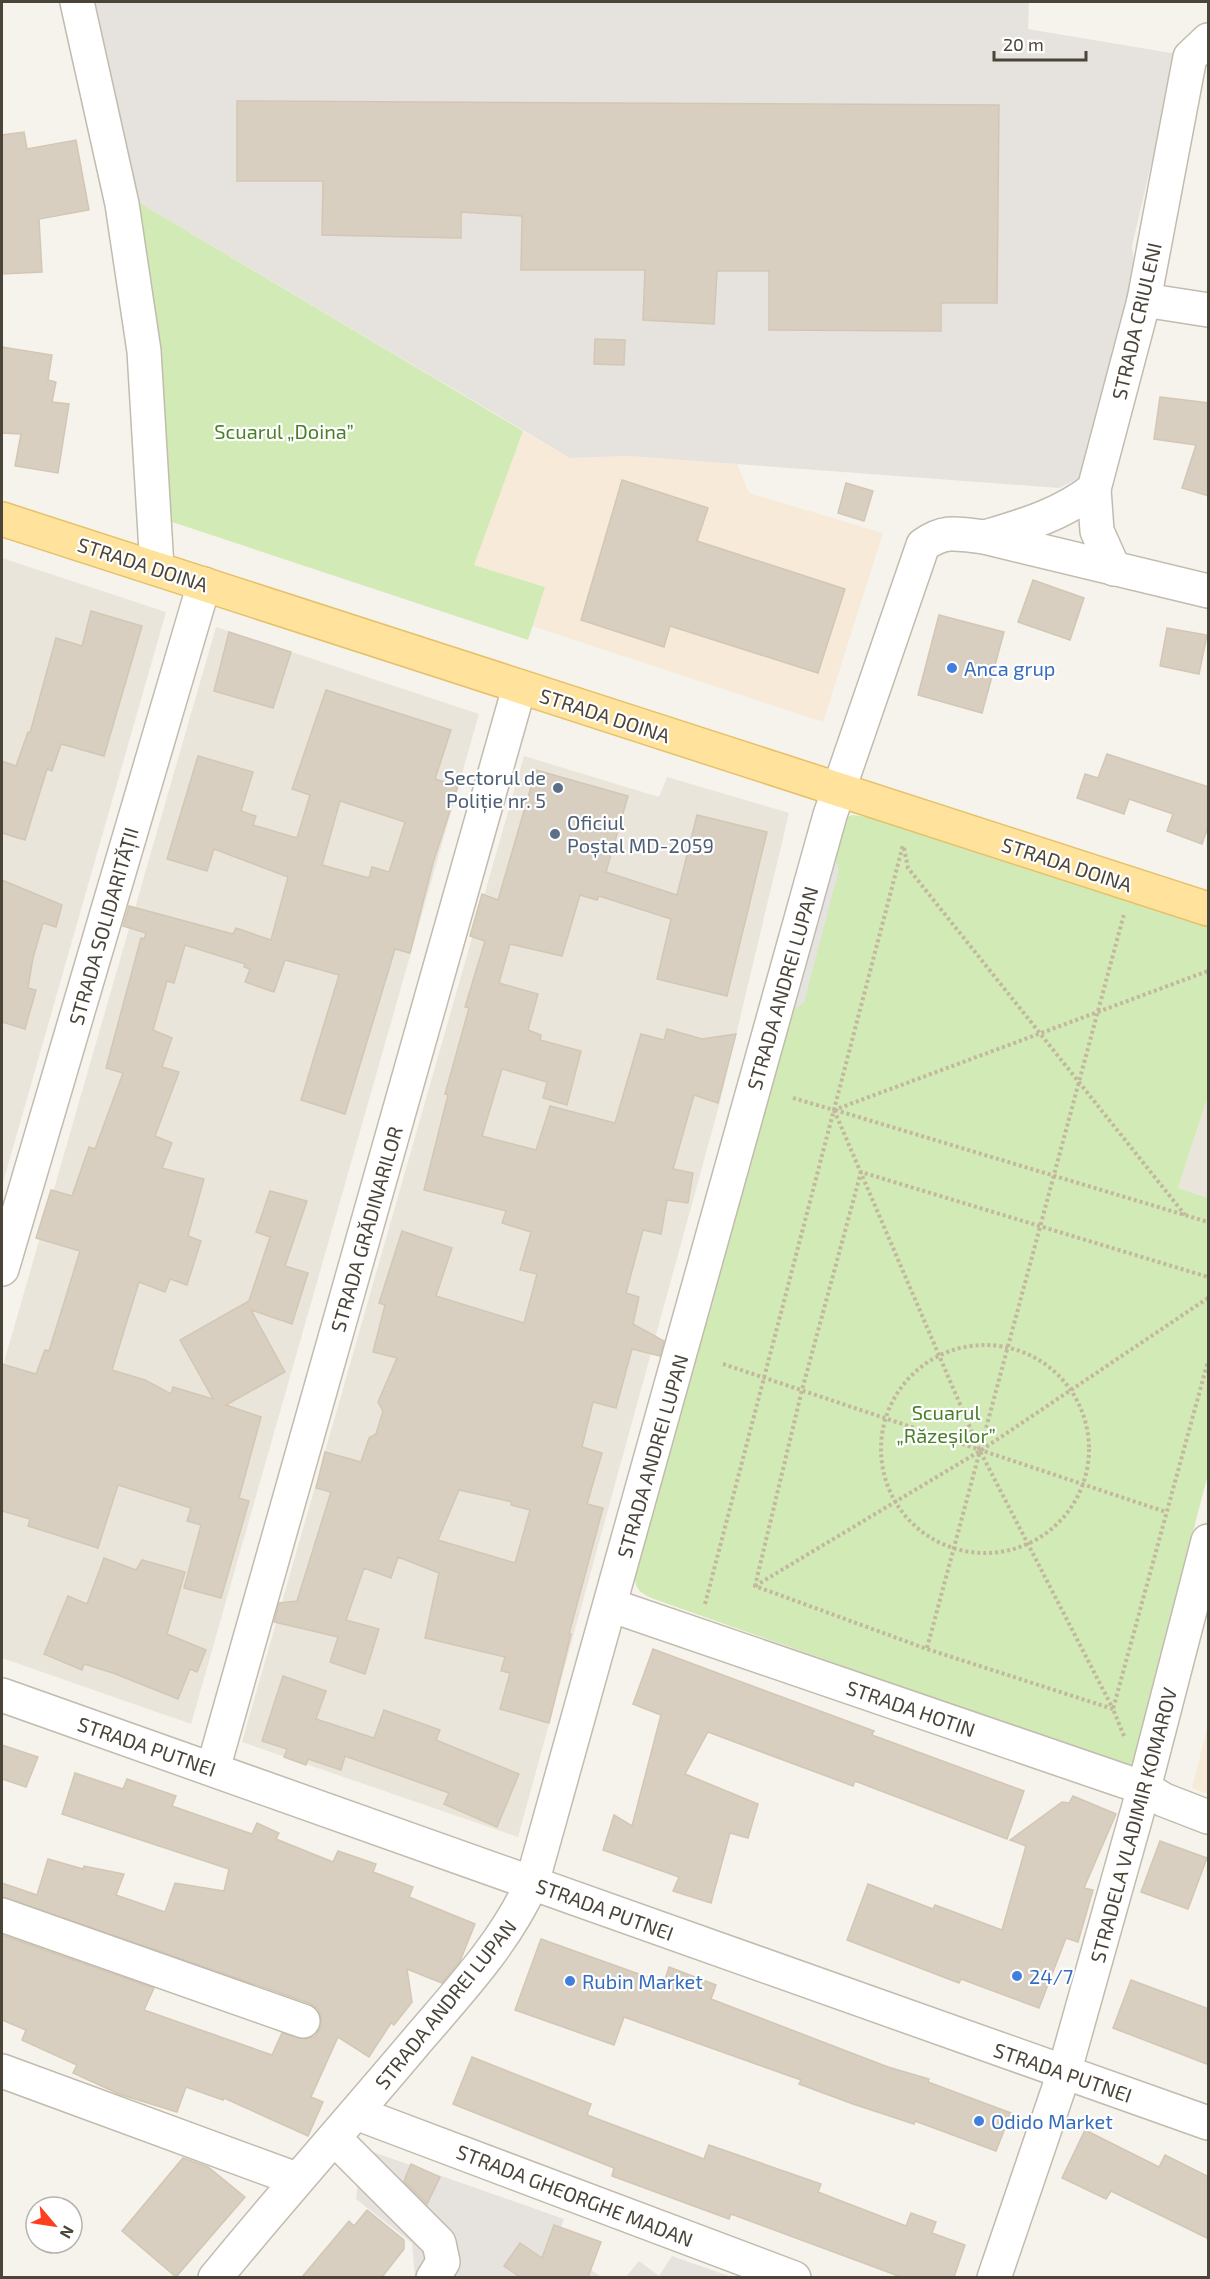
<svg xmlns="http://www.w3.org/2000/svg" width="1210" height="2279" font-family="'Exo 2',sans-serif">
<rect width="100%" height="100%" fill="#f6f3ec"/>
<!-- residential -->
<g fill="#eae5da">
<polygon points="2,558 166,612 2,1186"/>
<polygon points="216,627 479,714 191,1724 2,1658 2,1369"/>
<polygon points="524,756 659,797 667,777 789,813 720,1102 518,1837 242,1742"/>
<polygon points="1208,1096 1208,1198 1178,1188"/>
</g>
<!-- commercial -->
<g fill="#f7ead8">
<polygon points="523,431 570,458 629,456 737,464 749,493 883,533 823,722 532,626 545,587 474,565"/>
<polygon points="1208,1725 1208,1794 1192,1788"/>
</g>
<!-- industrial -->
<g fill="#e6e2dd">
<polygon points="79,2 1029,2 1028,29 1177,54 1132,246 1136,284 1085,475 1059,488 629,456 570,458 140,203 118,218"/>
<polygon points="373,2152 564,2219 559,2232 601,2242 591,2270 602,2277 415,2277 412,2243 356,2199 359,2176"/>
<polygon points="672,2256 732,2277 626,2277 639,2261 659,2276"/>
</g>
<!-- green -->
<g fill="#d2eab5">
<polygon points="140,203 523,431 474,565 545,587 528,640 172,522 142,293"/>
<path d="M853,815L873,818L1208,927V1096L1178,1188L1208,1198V1474L1132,1768L654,1599C639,1593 634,1588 635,1571L831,849L846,817Z"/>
</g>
<!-- parking -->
<polygon fill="#e5e3e0" points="831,849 839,869 804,1003 788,1013"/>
<!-- building -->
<g fill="#d8cfc1" stroke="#d3c7b4" stroke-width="1.5" fill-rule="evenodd">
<polygon points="237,101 999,105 997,303 941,303 941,331 769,330 769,271 717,271 714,324 643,320 645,270 521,270 522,216 461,212 461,238 322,235 323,181 237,181"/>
<polygon points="24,132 27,149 76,140 89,210 39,219 42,272 2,274 2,135"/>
<polygon points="595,339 625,340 624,365 594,364"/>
<polygon points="2,347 52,355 48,380 56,382 52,402 69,404 58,473 15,466 21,434 2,433"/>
<polygon points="1160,397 1209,403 1209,496 1182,488 1196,445 1154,439"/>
<polygon points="622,480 708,508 697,541 845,589 818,673 670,626 664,647 581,620"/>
<polygon points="846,483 873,491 864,521 838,513"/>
<polygon points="1033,580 1084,598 1070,640 1018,622"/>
<polygon points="91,611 142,626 104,756 61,744 52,771 47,769 25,840 2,833 2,761 16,766 28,732 30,733 56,638 82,646"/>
<polygon points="939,615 1004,632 982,713 918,695"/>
<polygon points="1167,628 1207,635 1199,674 1160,666"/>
<polygon points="229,632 291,652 273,708 214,691"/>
<path d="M326,690L451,730L435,779L458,786L433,863L410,953L395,949L345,1114L301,1100L339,975L285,960L274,992L245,982L250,969L244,967L245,964L185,945L174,983L167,981L153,1030L172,1038L162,1067L179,1072L155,1136L172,1143L162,1168L204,1179L188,1236L201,1241L187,1285L170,1279L165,1292L139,1282L112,1370L145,1380L171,1394L173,1387L213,1399L180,1340L249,1301L270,1237L256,1232L270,1191L307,1201L285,1266L308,1273L292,1324L251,1310L285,1372L226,1405L261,1417L239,1498L249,1501L221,1598L184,1588L201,1525L187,1521L191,1508L118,1485L98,1548L28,1526L30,1519L2,1511V1364L36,1374L45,1350L49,1351L80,1251L36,1238L51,1190L72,1196L89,1147L95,1149L123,1073L106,1068L141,938L144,939L146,933L123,926L129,906L233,934L236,928L271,940L288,877L214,849L207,871L167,859L198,756L253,772L241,811L256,816L253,825L297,838L310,795L292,789ZM340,801L405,822L389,872L372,867L369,878L322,865Z"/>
<polygon points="1107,754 1209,787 1209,824 1202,844 1167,831 1173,814 1129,799 1124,814 1077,798 1085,774 1098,778"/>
<path d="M536,770L628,796L606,872L677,895L697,815L767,832L727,996L657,979L671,919L599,896L597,900L580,895L562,956L510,944L499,983L538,994L528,1030L541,1035L540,1040L581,1051L567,1105L543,1098L547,1082L502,1069L482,1136L536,1150L550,1106L615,1123L641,1034L664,1040L667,1029L702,1039L736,1034L718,1103L694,1095L673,1169L693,1173L688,1203L667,1200L661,1234L643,1230L626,1293L639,1297L633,1324L664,1341L660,1356L632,1349L616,1408L593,1402L582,1447L602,1453L587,1504L603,1508L569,1634H571L549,1723L500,1709L510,1673L501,1671L505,1657L425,1638L439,1573L398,1557L391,1578L364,1568L346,1620L379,1629L365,1674L330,1662L338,1637L274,1622L279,1603L297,1601L331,1492L316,1488L325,1452L361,1462L369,1438L376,1434L383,1411L378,1402L397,1358L373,1352L385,1305L379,1303L402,1231L452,1248L436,1296L524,1323L537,1274L520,1270L531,1232L502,1223L506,1211L424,1190L448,1095L445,1094L469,1008L465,1007L485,941L470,936L482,894L498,900ZM459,1490L512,1502L511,1505L530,1510L515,1563L438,1540Z"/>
<polygon points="2,880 62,905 56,927 43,923 33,958 28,988 36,990 25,1029 2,1022"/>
<polygon points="104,1558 136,1570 142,1560 185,1572 167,1634 206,1650 197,1672 190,1669 178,1699 113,1673 84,1664 82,1670 44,1654 68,1596 87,1604"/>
<polygon points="653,1649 874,1731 872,1735 1024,1791 1007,1839 855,1781 853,1786 708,1732 685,1774 758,1804 748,1838 730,1833 711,1903 673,1891 679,1877 603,1850 614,1815 632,1826 661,1715 633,1704"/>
<polygon points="283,1676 326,1691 316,1719 374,1738 384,1710 440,1730 436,1740 519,1774 497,1827 444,1804 449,1793 345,1756 341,1770 308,1759 306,1765 284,1757 287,1749 262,1741"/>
<polygon points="2,1745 38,1757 26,1787 2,1779"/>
<polygon points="75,1773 123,1789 127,1779 176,1796 172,1806 252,1834 257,1823 279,1833 276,1839 333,1862 338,1851 376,1864 373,1872 413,1887 409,1897 475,1924 460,1961 442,1983 407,1969 412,2002 394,2025 391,2023 369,2057 338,2037 311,2097 323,2102 308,2136 224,2098 223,2100 186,2087 177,2112 119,2094 73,2073 77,2065 22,2040 26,2030 2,2020 2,1935 154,1988 144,2010 272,2055 282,2033 306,2039 315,2036 321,2027 321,2017 318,2009 309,2003 2,1897 2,1883 37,1895 48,1859 83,1869 84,1866 124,1874 116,1895 165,1912 175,1883 224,1891 229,1869 62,1814"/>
<polygon points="1073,1796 1116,1814 1084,1888 1093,1890 1078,1942 1066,1938 1039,2008 961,1979 959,1983 847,1940 868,1884 933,1909 935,1905 1002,1930 1026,1846 1010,1840 1062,1802 1069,1803"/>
<polygon points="1160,1841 1207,1858 1188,1909 1141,1892"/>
<polygon points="541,1939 664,1983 669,1967 716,1985 711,1999 888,2067 929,2079 928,2082 1011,2113 996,2151 915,2121 914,2124 853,2104 799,2084 801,2080 624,2017 614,2045 515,2010"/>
<polygon points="1131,1980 1209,2009 1209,2065 1113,2028"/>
<polygon points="472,2057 591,2104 587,2115 704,2159 709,2145 821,2184 818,2192 906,2226 911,2213 936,2222 932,2233 965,2245 954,2277 901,2277 731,2214 729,2219 612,2176 614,2168 453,2104"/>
<polygon points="1085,2130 1159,2167 1165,2155 1209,2177 1209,2239 1111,2191 1106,2199 1062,2178"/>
<polygon points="183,2158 208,2167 245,2197 176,2277 122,2231"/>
<polygon points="411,2164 440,2177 427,2204 404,2181"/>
<polygon points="367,2210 404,2240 404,2249 382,2277 302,2277 349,2221 354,2226"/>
<polygon points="554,2225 601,2242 588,2277 520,2277 504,2266 520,2243 542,2258"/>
</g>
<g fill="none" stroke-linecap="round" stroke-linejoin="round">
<!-- minor casing -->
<g stroke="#c2bbae" stroke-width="36">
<g id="minor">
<polyline points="77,2 122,204 144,351 157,568"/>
<polyline points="1144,300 1208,310"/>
<polyline points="1094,489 1097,531 1114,569"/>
<path d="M985,537C1025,525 1061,515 1094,489L1144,300L1190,57L1208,40"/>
<polyline points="2,1269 204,584"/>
<polyline points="610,1605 1144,1788 1164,1800 1208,1817"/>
<polyline points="2,1695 1208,2123"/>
<polyline points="213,1769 519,688"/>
<polyline points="2,1915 303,2021"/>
<polyline points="2,2071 296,2179"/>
<polyline points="356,2113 794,2278"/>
<polyline points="334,2138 439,2243 443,2262 433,2278"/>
<path d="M215,2278C282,2196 352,2118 420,2037C462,1988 505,1942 532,1883L830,815L923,545C946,529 958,534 984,537L1208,591"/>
<polyline points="994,2278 1064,2073 1144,1788 1208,1541"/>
</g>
</g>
<!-- major casing -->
<g stroke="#e6c16a" stroke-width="36">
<polyline id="major" points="2,519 1208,909"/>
</g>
<!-- path -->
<g stroke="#c4b79f" stroke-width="4" stroke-dasharray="3 3" stroke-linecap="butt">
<polyline points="904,848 908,868 1185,1215"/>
<polyline points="793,1098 834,1110 1208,971"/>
<polyline points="834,1110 980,1451 1113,1709"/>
<polyline points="835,1110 1208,1222"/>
<circle cx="985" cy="1449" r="104"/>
<polyline points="723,1364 1166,1512"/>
<polyline points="755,1586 980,1451 1208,1298"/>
<polyline points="705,1604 903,845"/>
<polyline points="927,1648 1124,914"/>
<polyline points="1113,1709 927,1649 755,1586 802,1390 861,1172 1208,1277"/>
<polyline points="1124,1736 1113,1709 1208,1361"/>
</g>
<!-- minor -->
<use href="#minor" stroke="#fff" stroke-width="33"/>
<!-- major -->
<use href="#major" stroke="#ffe39c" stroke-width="33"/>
</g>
<!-- markers -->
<g fill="#3f7fe0" stroke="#fff" stroke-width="2">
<circle cx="952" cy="668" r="6"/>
<circle cx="1017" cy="1976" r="6"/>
<circle cx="570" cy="1981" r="6"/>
<circle cx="979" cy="2121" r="6"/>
</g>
<g fill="#5c6f8a" stroke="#fff" stroke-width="2">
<circle cx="558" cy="788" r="6"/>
<circle cx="555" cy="834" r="6"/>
</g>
<g text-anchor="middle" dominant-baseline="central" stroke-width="4.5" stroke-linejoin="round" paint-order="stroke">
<!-- street labels -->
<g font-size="20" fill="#4b4439" stroke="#fff">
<text transform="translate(1136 321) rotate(-77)">STRADA CRIULENI</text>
<text transform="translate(143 564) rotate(18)">STRADA DOINA</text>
<text transform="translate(605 715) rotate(18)">STRADA DOINA</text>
<text transform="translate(1067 864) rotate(18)">STRADA DOINA</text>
<text transform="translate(103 926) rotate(-74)">STRADA SOLIDARITĂȚII</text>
<text transform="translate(782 988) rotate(-74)">STRADA ANDREI LUPAN</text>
<text transform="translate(366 1229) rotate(-74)">STRADA GRĂDINARILOR</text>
<text transform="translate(652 1456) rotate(-74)">STRADA ANDREI LUPAN</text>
<text transform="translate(911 1708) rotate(19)">STRADA HOTIN</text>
<text transform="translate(147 1746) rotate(19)">STRADA PUTNEI</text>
<text transform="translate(1133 1825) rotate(-75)">STRADELA VLADIMIR KOMAROV</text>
<text transform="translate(605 1909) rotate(20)">STRADA PUTNEI</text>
<text transform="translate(445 2004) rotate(-51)">STRADA ANDREI LUPAN</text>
<text transform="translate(1063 2072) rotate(19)">STRADA PUTNEI</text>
<text transform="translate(575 2195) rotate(21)">STRADA GHEORGHE MADAN</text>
</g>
<!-- park labels -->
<g font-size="20" fill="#4a7f2a" stroke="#fff">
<text x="284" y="431">Scuarul „Doina”</text>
<text x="946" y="1412">Scuarul<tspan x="946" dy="23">„Răzeșilor”</tspan></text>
</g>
<!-- shop labels -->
<g font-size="20" fill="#366cbe" stroke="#fff" text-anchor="start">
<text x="964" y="668">Anca grup</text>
<text x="1029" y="1976">24/7</text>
<text x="582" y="1981">Rubin Market</text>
<text x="991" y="2121">Odido Market</text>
</g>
<!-- service labels -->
<g font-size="20" fill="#4e5e75" stroke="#fff" text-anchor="end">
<text x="546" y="777">Sectorul de<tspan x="546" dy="23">Poliție nr. 5</tspan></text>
<text x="567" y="822" text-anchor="start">Oficiul<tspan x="567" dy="23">Poștal MD-2059</tspan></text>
</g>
</g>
<!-- border -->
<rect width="1210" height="2279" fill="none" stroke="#4b4439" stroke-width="6"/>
<!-- north arrow -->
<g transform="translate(54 2225) rotate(119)"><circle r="28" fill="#ffffff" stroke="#b7b4b0" stroke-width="1.5"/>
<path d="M0-4.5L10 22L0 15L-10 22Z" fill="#fc3f1d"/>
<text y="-9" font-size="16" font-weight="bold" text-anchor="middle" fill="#4b4439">N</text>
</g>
<!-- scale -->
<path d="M994 51v9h92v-9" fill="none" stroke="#4b4439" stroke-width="3"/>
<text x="1003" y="51" font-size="18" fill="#4b4439" stroke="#ffffff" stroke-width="4.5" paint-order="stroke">20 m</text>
</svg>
